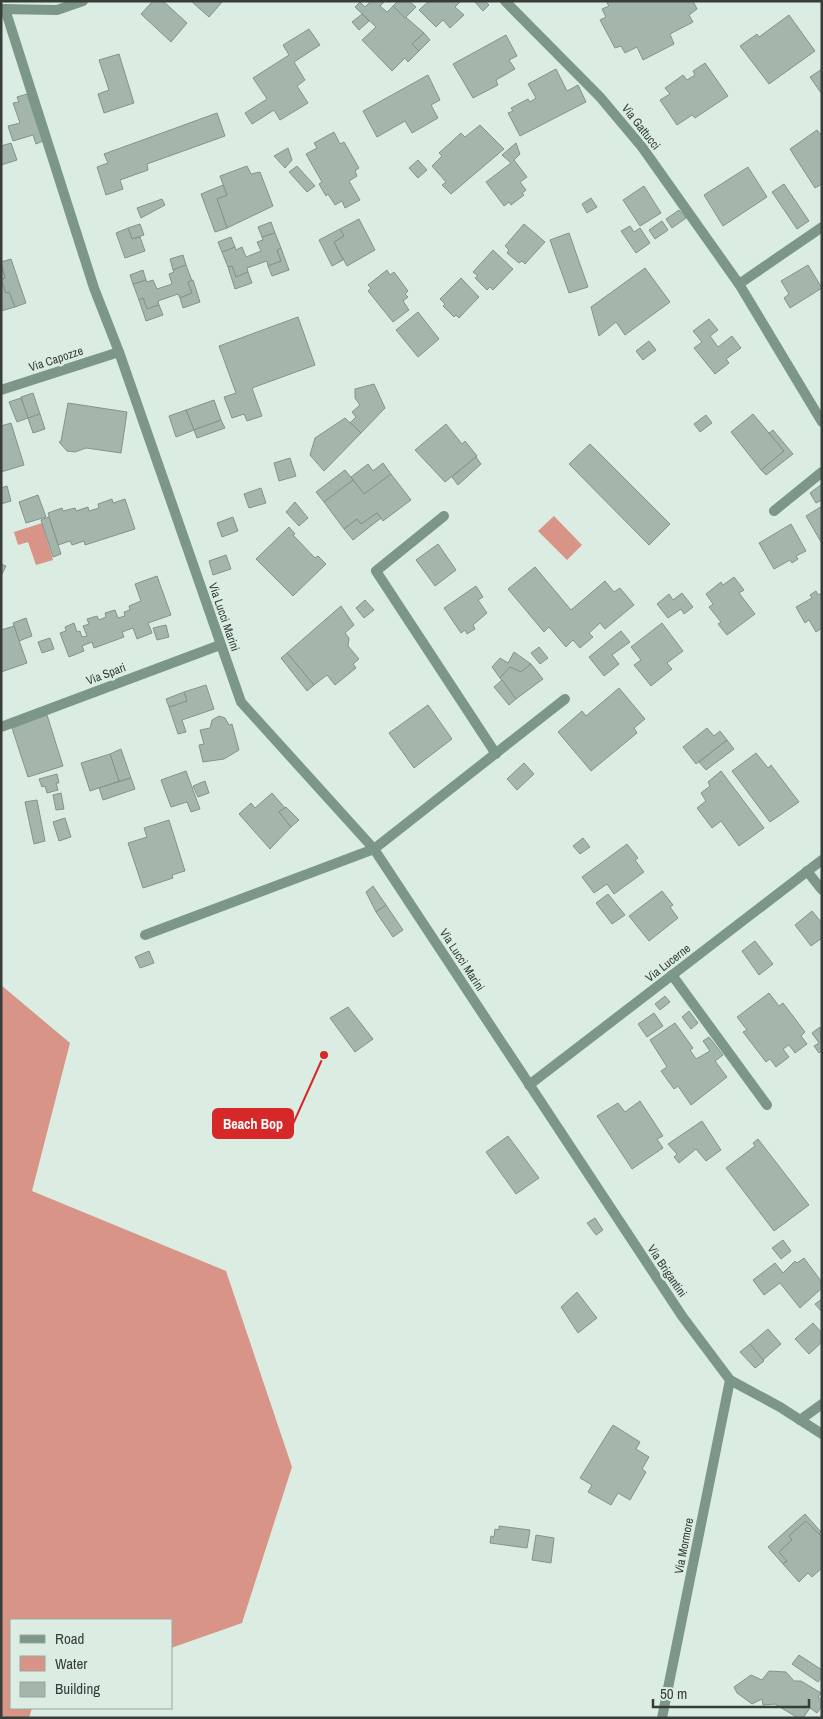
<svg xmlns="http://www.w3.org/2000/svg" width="823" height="1719" font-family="'Archivo Narrow',sans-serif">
<rect width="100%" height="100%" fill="#dbede2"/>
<!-- water -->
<g fill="#d89487">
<polygon points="554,516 582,545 567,560 538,531"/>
<polygon points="42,523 53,560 36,565 28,542 18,545 14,532"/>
<polygon points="1,985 70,1043 32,1191 226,1271 292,1467 242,1623 171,1648 171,1620 11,1620 11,1708 32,1708 29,1718 1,1718"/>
</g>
<!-- building -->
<g fill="#a4b5ab" stroke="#83948a">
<polygon points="153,1 163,1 187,23 171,42 141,14"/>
<polygon points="191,1 223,1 209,17"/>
<polygon points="371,1 385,1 380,6 387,12 393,6 424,33 412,44 419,51 408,62 405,58 392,71 362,40 376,27 355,7 360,2 365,7"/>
<polygon points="398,1 409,1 416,7 405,18 393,6"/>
<polygon points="429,1 461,1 455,7 464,15 450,28 443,20 436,27 419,10"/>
<polygon points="474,1 485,1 489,5 483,11"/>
<polygon points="610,1 693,1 697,9 689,15 693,22 670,34 674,44 643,60 637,47 625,53 621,46 615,48 600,20 606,17 602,9 609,6 607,3"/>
<polygon points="362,14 369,21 359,30 352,22"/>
<polygon points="789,15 815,51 769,84 740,46 757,34 759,37"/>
<polygon points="309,29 320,45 294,62 305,80 297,86 308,103 280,120 274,110 252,124 245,113 267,99 253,78 289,55 283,45"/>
<polygon points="424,33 430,40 419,51 412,44"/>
<polygon points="506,35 517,56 509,60 515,69 496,80 498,85 473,98 453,64"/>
<polygon points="119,54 134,103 104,113 98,94 109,90 99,60"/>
<polygon points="705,63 728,96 695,118 692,115 677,125 660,100 670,94 665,88 683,75 687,80 695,75 693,71"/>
<polygon points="556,69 567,91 578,85 586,102 520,136 508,113 513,111 511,108 528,99 530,102 536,98 528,84"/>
<polygon points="822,69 822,92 821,93 810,77"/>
<polygon points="428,75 440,100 431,105 438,118 412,133 405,121 377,137 363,111"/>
<polygon points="27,94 43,141 36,144 33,135 13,141 8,126 20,123 13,103 19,102 17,97"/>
<polygon points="217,113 225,136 147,164 148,170 120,180 123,189 106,195 97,167 108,163 104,154"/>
<polygon points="480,125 504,149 451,194 442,185 446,182 432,166 442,156 439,153 461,133 465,137"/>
<polygon points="817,130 822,136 822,184 815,188 790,149"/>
<polygon points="334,132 340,144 344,142 359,168 355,171 357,176 349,181 360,200 345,208 342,201 335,205 328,194 326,196 319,184 322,182 306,154 317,148 314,143"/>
<polygon points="11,143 17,160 1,165 1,146"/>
<polygon points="516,143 520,154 514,160 527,177 520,182 526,190 522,193 524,195 511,205 509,202 504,206 486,182 511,163 502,155"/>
<polygon points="288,148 292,160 285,168 274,156"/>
<polygon points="418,160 427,170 418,178 409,168"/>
<polygon points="247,166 251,174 260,172 273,206 227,228 217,199 227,195 220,176"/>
<polygon points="297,166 315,186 307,192 289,172"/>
<polygon points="748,167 767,197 723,226 704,195"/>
<polygon points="784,184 809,221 797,229 772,192"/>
<polygon points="223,185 227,195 217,199 227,228 215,232 201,194"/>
<polygon points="644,186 661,213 640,226 623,200"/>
<polygon points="591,198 597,207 587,213 582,204"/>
<polygon points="162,199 165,205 141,218 137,208"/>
<polygon points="679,210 686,218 672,228 666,219"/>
<polygon points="359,219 375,250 347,266 334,242 344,236 340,229"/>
<polygon points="662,221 668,230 655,239 649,230"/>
<polygon points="271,222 275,233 262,237 258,227"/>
<polygon points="140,224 144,235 132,239 128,228"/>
<polygon points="524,224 545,242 525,264 522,261 519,263 507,253 509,250 505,246"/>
<polygon points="630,226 634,232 640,228 650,243 636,253 621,231"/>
<polygon points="128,228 132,239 140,237 145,251 125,258 116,233"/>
<polygon points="340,229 344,236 334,242 343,260 332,266 319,240"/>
<polygon points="275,233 281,248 277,250 281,261 268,266 267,261 247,268 248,272 236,277 232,266 228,267 222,252 235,247 236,250 242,247 246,257 261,251 257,242 263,240 262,237"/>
<polygon points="569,233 588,287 569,293 550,240"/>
<polygon points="231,237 235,247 222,252 218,242"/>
<polygon points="281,248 289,270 272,276 268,266 281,261 277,250"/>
<polygon points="493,250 513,269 493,290 490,287 487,290 475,278 478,276 473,272"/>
<polygon points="183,255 186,265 173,270 170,259"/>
<polygon points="11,259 26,303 15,307 9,292 6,293 1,280 5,278 1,262"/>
<polygon points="186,265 192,281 188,282 192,293 180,298 178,294 158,301 159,305 147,309 143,298 139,300 133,284 146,280 147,282 153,280 157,289 172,284 169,274 174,272 173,270"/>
<polygon points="808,265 822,288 790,308 784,298 789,294 781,281"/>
<polygon points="1,266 5,278 1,279"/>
<polygon points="232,266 236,277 248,272 252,283 235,289 228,267"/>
<polygon points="645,268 670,302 625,335 616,322 599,336 591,307"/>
<polygon points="143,270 146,280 133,284 130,275"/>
<polygon points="387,270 390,275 394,272 408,291 405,294 408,297 403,301 409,310 393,322 368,291 371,288 368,285"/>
<polygon points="461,278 479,297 459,318 456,315 454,317 443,306 445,304 440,299"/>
<polygon points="1,280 6,293 9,292 15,307 1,311"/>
<polygon points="193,280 200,302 183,308 180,298 192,293 188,282"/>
<polygon points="143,298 147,309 159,305 163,315 146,321 139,300"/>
<polygon points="418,312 439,339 418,357 396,330"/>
<polygon points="298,317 315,365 252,388 262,416 247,421 244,414 232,418 224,397 236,393 219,346"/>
<polygon points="709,319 718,330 710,336 718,347 732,336 741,348 726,359 729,363 715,374 694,348 702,342 693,331"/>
<polygon points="649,341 656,350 643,360 636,351"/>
<polygon points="374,384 385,408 361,433 350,423 356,417 352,412 360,405 355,398 355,389"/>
<polygon points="33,393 40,414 28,418 21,397"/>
<polygon points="21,398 28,418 17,422 9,402"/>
<polygon points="214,400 221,420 194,430 186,410"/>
<polygon points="68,403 127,412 121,453 86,448 75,452 67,451 59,442 61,441"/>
<polygon points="186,410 194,430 176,437 169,416"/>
<polygon points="40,414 45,429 33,433 28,418"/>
<polygon points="753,414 784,451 761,470 731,432"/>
<polygon points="706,415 712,423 700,432 694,424"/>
<polygon points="345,418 361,433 324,471 310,455 315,438"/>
<polygon points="221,420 225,428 197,438 194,430"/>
<polygon points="11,423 24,465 1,472 1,426"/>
<polygon points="446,424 462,444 465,441 477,456 445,482 415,450"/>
<polygon points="773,430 793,454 766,475 761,470 784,451 769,433"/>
<polygon points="590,444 670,524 649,545 569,464"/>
<polygon points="476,457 481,464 458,485 452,477"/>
<polygon points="290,458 296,476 279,481 274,463"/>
<polygon points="383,463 391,474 364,494 351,477 368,464 373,471"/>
<polygon points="345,470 353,480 324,502 316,492"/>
<polygon points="391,474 411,500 383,521 377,513 361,524 357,519 344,529 324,502 353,480 364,494"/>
<polygon points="822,484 822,500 816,503 810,493"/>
<polygon points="7,486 11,501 1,504 1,488"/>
<polygon points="261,488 266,503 249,508 244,494"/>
<polygon points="38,495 46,517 26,523 19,502"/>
<polygon points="112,499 113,503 125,499 135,529 85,545 84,541 72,545 70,541 58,545 48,513 62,508 63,511 75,508 76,511 88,507 89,511 99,508 98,504"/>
<polygon points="295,502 308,518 299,526 286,512"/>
<polygon points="822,506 822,542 821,542 806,516"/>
<polygon points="377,513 381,518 353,540 344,529 357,519 361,524"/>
<polygon points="49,517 61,554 53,557 41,520"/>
<polygon points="233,517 238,531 222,537 217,523"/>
<polygon points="791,524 806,551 796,556 798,559 792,563 790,560 774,569 759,543"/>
<polygon points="289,527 295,534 293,535 315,558 318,556 326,564 293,596 256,559"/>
<polygon points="438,544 456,570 435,586 416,560"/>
<polygon points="226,555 231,569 213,575 209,561"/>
<polygon points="1,564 6,566 1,576"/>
<polygon points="535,567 571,610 605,581 614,592 620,588 634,605 605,629 600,623 589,633 593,637 580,648 573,640 566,647 549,627 544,632 508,589"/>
<polygon points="157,576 171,615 148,623 152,633 137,639 133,628 122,632 124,637 94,648 92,642 82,646 84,651 69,657 60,633 66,631 65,627 74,623 77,632 80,631 82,637 87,636 83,626 89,624 87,619 97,616 99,620 106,617 105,613 115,610 118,618 125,616 124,612 130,610 129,606 141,601 135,584"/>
<polygon points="734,577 744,590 739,593 755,614 727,635 718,624 721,622 709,607 713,604 706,594 721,582 723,585"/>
<polygon points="476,586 483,597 478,600 487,613 473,625 475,629 467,634 465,630 461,633 444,608"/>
<polygon points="816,591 818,595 822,593 822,628 816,632 809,620 805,623 796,607 812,598 810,595"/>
<polygon points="682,593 693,607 684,614 681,609 668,618 657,604 669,594 673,600"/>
<polygon points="365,600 374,610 364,618 356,608"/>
<polygon points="341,606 354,625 345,633 349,638 348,646 359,659 353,664 356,668 335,685 327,675 314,685 287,653"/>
<polygon points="26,618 32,636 19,641 13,623"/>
<polygon points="662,623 683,651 667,663 672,669 651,686 634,665 641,660 631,647"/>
<polygon points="166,625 169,637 157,640 153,628"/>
<polygon points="14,626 27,663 1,672 1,630"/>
<polygon points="621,631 630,642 612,655 619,664 604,676 589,657"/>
<polygon points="50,638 54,649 42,653 38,642"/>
<polygon points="539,647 548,658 540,664 531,653"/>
<polygon points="514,652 531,664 521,672 510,667 500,678 492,667 500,658 508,663"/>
<polygon points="287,653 314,685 307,691 281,658"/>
<polygon points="531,664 543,679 516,699 500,678 510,667 521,672"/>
<polygon points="502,680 516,699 509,705 494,687"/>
<polygon points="206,685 214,709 182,720 186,732 178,734 169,707 187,701 184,692"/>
<polygon points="619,688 645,719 634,728 637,733 591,771 558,732 582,711 586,716"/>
<polygon points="184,692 187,701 169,707 166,699"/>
<polygon points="428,705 452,739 414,768 389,733"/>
<polygon points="47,715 63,766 28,777 12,728"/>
<polygon points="219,716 225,718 229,725 232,724 239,750 224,759 203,762 199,745 204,744 200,730 210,728 212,720"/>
<polygon points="707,728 714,736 720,731 727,740 696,764 683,747"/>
<polygon points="727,740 734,749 706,770 699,762"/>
<polygon points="121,749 131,778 119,781 110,754"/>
<polygon points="756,753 768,768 771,765 799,802 770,822 732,771"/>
<polygon points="110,754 119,781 90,791 81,763"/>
<polygon points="524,763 534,774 517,790 507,779"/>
<polygon points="186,771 200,809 191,812 187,802 171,807 161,780"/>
<polygon points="721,771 764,828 739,846 721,821 712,828 697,808 706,801 701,793 710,786 708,782"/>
<polygon points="57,774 59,783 56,783 58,790 47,793 45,786 42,787 39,779"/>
<polygon points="131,778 135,789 103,800 99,788"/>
<polygon points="205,781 209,793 198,797 193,786"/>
<polygon points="61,793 64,809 56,810 53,795"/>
<polygon points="272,793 285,808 279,812 291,827 270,849 239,814 251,803 255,808"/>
<polygon points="37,800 45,841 34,844 25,802"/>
<polygon points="286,807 299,820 291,827 279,812"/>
<polygon points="65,818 71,837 59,841 53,822"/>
<polygon points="169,820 185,871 172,875 173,878 143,888 128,843 147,837 144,828"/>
<polygon points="583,838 590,847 580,854 573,846"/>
<polygon points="627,844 638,858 635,860 644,872 614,894 607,884 594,893 582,877"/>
<polygon points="373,886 386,905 376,912 366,892"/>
<polygon points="662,891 673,905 670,907 678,918 649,941 629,916"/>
<polygon points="608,894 625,915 612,924 596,903"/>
<polygon points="386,905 403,930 393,937 376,912"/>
<polygon points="812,911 822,923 822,938 811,946 795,925"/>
<polygon points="755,941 773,964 759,975 742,951"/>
<polygon points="149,951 154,963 140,968 135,957"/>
<polygon points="769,993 779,1006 783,1003 805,1032 801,1036 807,1044 795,1053 789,1045 783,1049 789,1057 776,1067 770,1059 766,1062 743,1032 747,1030 737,1017"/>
<polygon points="665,996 670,1002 660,1010 655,1004"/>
<polygon points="348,1007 373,1039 355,1052 330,1018"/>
<polygon points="689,1011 698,1023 691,1029 682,1017"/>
<polygon points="654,1013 663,1026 647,1037 638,1024"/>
<polygon points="675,1023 693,1048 690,1050 696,1059 710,1051 703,1041 709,1037 723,1055 715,1061 727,1077 691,1105 678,1086 674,1089 661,1071 667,1067 650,1040"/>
<polygon points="820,1027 822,1050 819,1053 814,1046 819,1043 812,1033"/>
<polygon points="640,1101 663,1136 657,1139 663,1148 632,1169 597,1116 618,1103 625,1112"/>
<polygon points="702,1121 721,1150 706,1161 696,1149 679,1163 674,1157 677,1154 668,1144"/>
<polygon points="508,1136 539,1178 516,1194 486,1152"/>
<polygon points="758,1139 809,1205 774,1231 726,1168 755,1146 753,1143"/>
<polygon points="595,1218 603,1230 596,1235 587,1223"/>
<polygon points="783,1240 791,1251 781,1259 772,1248"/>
<polygon points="804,1258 821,1281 822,1288 800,1308 780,1283 764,1295 753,1280 775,1263 783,1273 795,1261 797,1263"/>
<polygon points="577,1292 597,1318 578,1333 561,1307"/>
<polygon points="822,1299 822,1312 815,1304"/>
<polygon points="813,1323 822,1333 822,1342 809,1354 795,1339"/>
<polygon points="768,1329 781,1344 763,1360 750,1344"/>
<polygon points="750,1344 764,1361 755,1368 740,1352"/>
<polygon points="613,1425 640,1442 636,1449 649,1457 642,1469 646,1472 630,1500 618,1493 611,1505 588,1492 592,1485 580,1478"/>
<polygon points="805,1514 821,1532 818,1535 806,1521 789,1536 792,1540 779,1552 787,1561 783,1564 768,1547"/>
<polygon points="806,1521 822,1537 822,1568 812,1577 808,1573 799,1582 783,1564 787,1561 779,1552 792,1540 789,1536"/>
<polygon points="499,1526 530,1530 527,1548 490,1543 491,1536 494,1537 495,1529 499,1530"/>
<polygon points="536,1535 554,1538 551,1563 532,1560"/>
<polygon points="799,1655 822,1670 822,1677 818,1682 792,1664"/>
<polygon points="769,1671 786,1672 794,1681 801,1681 821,1693 818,1697 822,1700 822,1706 817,1713 810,1708 803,1718 798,1718 775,1704 763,1705 762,1699 752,1704 737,1693 734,1687 751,1675 762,1680"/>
</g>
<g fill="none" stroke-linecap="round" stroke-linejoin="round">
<!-- lane -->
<polyline stroke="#7c9788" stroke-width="10" points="145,935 374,849"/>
<!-- street -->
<g stroke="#7c9788" stroke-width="10">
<polyline points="505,1 600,97 642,147 739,284 822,422"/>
<polyline points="1,9 57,10 83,1"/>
<polyline points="5,9 94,288 119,352 241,702 374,849 682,1316 730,1380 780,1407 822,1434"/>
<polyline points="739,284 822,227"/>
<polyline points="1,390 119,352"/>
<polyline points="774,511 822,472"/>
<polyline points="444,516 376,571 496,754"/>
<polyline points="1,727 220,645"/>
<polyline points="374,849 565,699"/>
<polyline points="807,871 822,890"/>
<polyline points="672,975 767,1105"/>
<polyline points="529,1085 822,860"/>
<polyline points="800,1420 822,1404"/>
<polyline points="662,1718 730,1380"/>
</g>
</g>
<g text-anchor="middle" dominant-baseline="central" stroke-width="5" stroke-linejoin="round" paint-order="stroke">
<!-- street labels -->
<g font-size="12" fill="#373e3a" stroke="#dbede2">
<text transform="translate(641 127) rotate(52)">Via Gattucci</text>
<text transform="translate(56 359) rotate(-18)">Via Capozze</text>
<text transform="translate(224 617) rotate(71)">Via Lucci Marini</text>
<text transform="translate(106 674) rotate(-21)">Via Spari</text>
<text transform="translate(462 960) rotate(57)">Via Lucci Marini</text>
<text transform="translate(668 963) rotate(-38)">Via Lucerne</text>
<text transform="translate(667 1271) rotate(56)">Via Brigantini</text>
<text transform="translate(684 1546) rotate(-79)">Via Mormore</text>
</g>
</g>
<!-- callouts -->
<path fill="none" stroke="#d62828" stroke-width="2" d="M324 1055L293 1124"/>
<circle fill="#d62828" stroke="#dbede2" stroke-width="2" cx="324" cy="1055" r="5"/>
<rect fill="#d62828" stroke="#d62828" stroke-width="2" x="213" y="1109" width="80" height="29" rx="5"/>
<g font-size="14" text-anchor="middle" font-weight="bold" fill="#fff">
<text x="253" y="1129">Beach Bop</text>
</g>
<!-- border -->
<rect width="823" height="1719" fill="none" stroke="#373e3a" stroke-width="5"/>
<!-- legend -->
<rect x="10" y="1619" width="162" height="90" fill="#dbede2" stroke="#99a79f"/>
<rect x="20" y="1635" width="25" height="8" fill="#7c9788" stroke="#99a79f"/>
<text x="55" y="1644" font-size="15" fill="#373e3a">Road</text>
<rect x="20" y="1656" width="25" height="15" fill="#d89487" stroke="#99a79f"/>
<text x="55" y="1669" font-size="15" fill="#373e3a">Water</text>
<rect x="20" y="1682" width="25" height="15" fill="#a4b5ab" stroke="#99a79f"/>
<text x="55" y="1694" font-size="15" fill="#373e3a">Building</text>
<!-- scale -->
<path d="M653 1699v8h156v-8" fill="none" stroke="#373e3a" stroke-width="2.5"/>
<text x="660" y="1699" font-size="15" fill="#373e3a" stroke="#dbede2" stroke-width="4" paint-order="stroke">50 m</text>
</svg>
